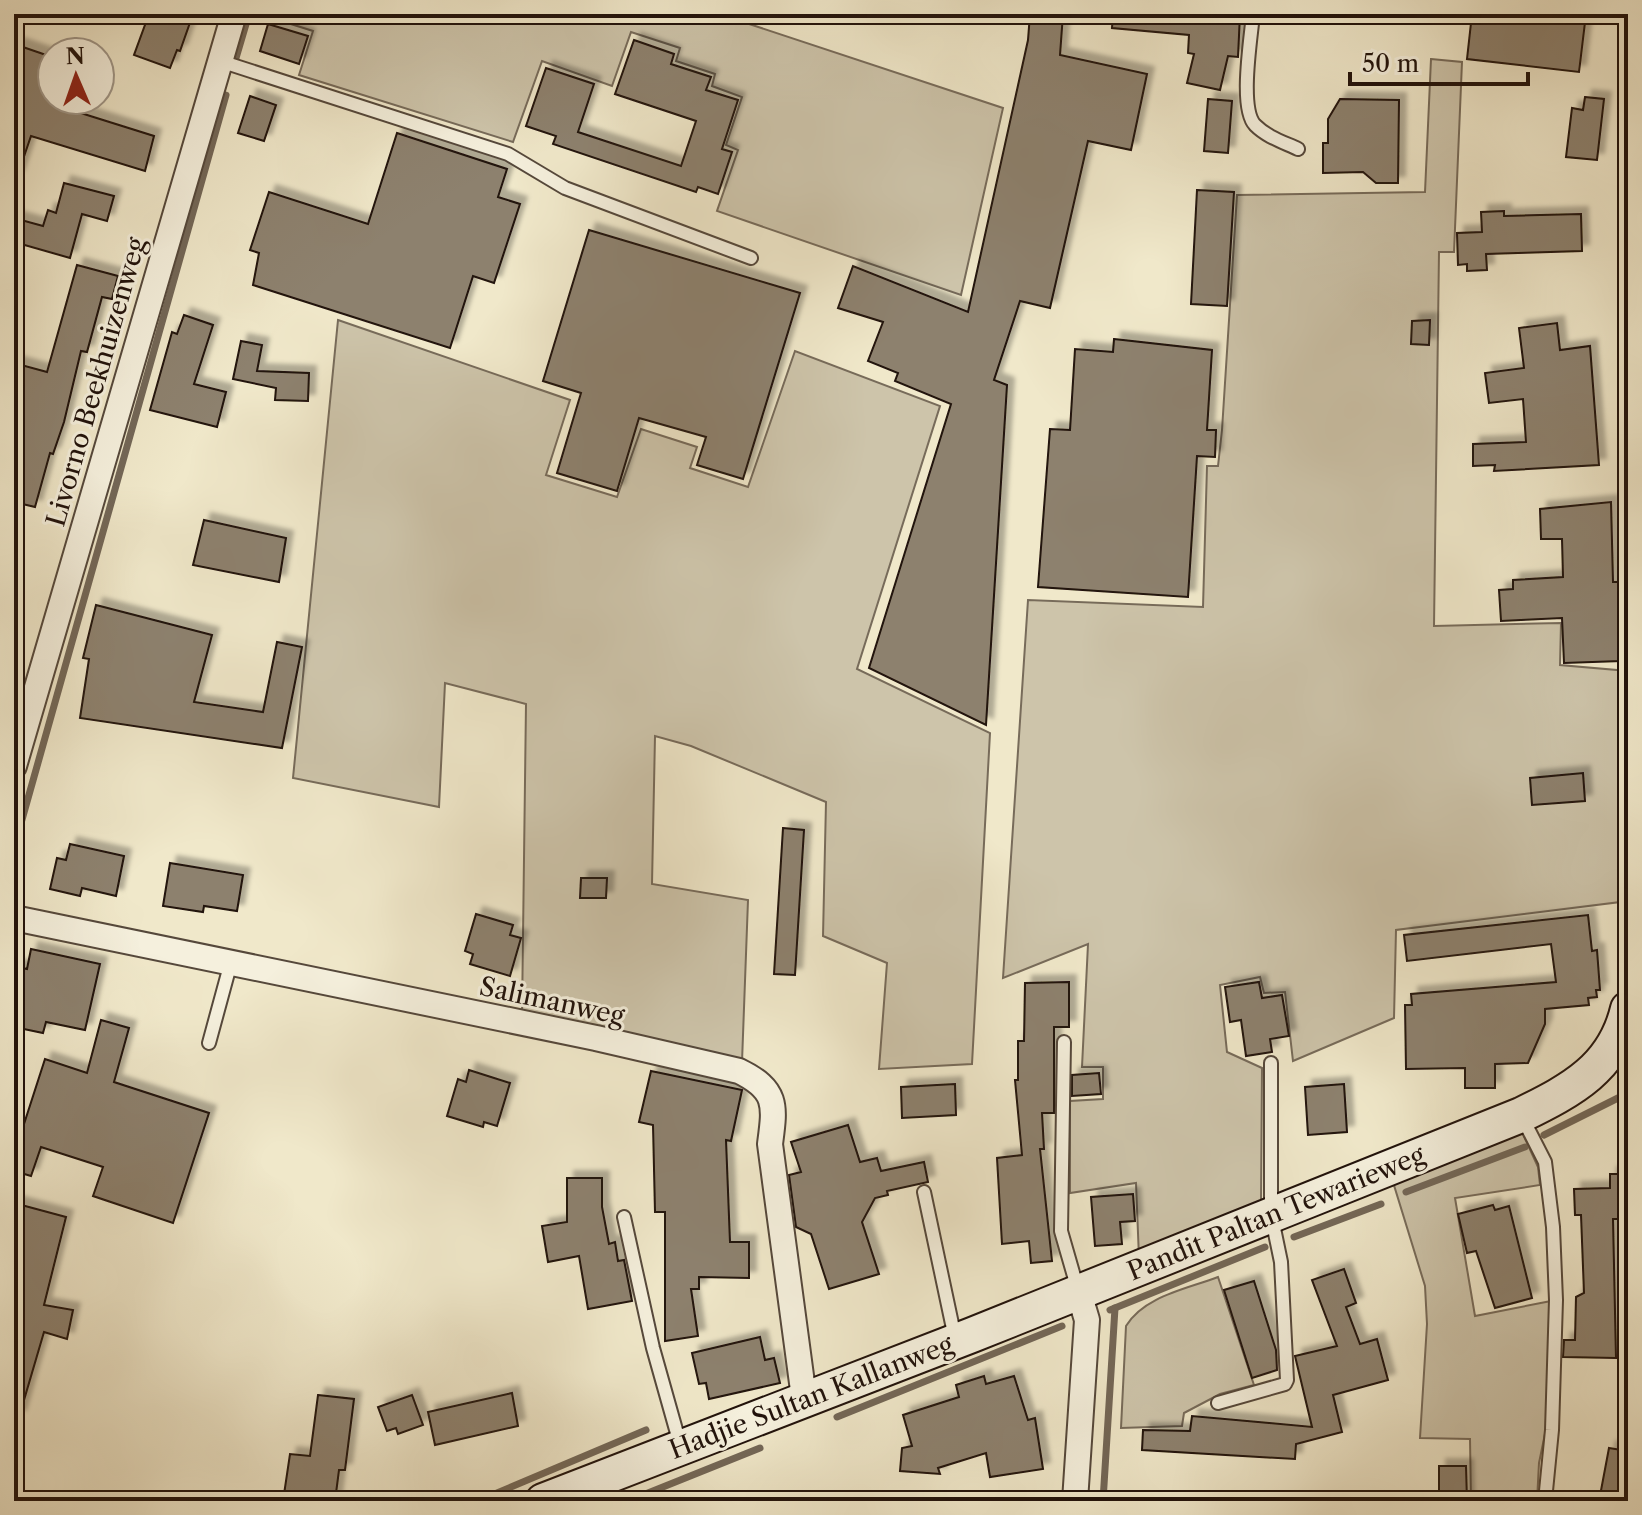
<svg xmlns="http://www.w3.org/2000/svg" width="1642" height="1515" font-family="'Libre Caslon Text',serif">
<defs>
<filter id="shadow"><feDropShadow dx="7" dy="-7" stdDeviation="2" flood-color="#0004"/></filter>
</defs>
<rect width="100%" height="100%" fill="#f0e8ca"/>
<filter id="stains"><feTurbulence type="fractalNoise" baseFrequency=".0025" numOctaves="4"/><feColorMatrix values="0 0 0 0 .2 0 0 0 0 .09 0 0 0 0 .02 0 0 0 .5 -.17"/></filter>
<radialGradient id="worn" r=".72"><stop offset=".6" stop-color="#630" stop-opacity="0"/><stop offset="1" stop-color="#630" stop-opacity=".3"/></radialGradient>
<!-- green -->
<g fill="#cdc4aa" stroke="#776b5a" stroke-width="2">
<polygon points="259,14 719,14 1003,108 961,295 717,211 738,150 726,145 742,97 712,86 715,74 676,61 680,48 631,32 612,86 542,61 513,142 299,75 313,31"/>
<polygon points="1431,59 1462,62 1454,252 1439,252 1434,626 1561,623 1560,665 1628,671 1628,901 1396,930 1394,1018 1293,1061 1285,992 1264,993 1260,977 1220,985 1227,1052 1262,1068 1261,1201 1139,1258 1136,1183 1070,1193 1070,1101 1103,1099 1103,1067 1082,1067 1088,944 1003,978 1028,600 1203,607 1207,466 1218,466 1222,430 1237,195 1425,192"/>
<polygon points="338,320 570,400 546,475 617,497 641,429 697,447 690,468 748,487 795,351 940,406 857,669 990,733 972,1064 879,1069 887,963 823,936 826,802 691,746 655,736 652,884 748,900 742,1062 522,1014 526,704 445,683 439,807 293,778"/>
<polygon points="1522,1132 1538,1167 1540,1185 1455,1198 1475,1316 1551,1301 1546,1429 1539,1463 1537,1501 1471,1501 1470,1439 1420,1438 1427,1324 1425,1286 1393,1182"/>
<path d="M1218,1277L1254,1385L1220,1394L1184,1413L1182,1426L1121,1428L1126,1326C1144,1296 1187,1289 1218,1277Z"/>
</g>
<g fill="none" stroke-linecap="round" stroke-linejoin="round">
<!-- stream -->
<g stroke="#736757" stroke-width="7">
<polyline points="236,58 249,14"/>
<polyline points="14,848 226,95"/>
<polyline points="1544,1135 1628,1093"/>
<polyline points="1406,1192 1525,1147"/>
<polyline points="1294,1237 1381,1204"/>
<polyline points="1110,1310 1265,1247"/>
<polyline points="837,1417 1062,1326"/>
<polyline points="478,1501 646,1430"/>
<polyline points="628,1501 760,1448"/>
<polyline points="1103,1501 1115,1308"/>
</g>
</g>
<!-- building -->
<g fill="#8d816e" stroke="#21120b" stroke-width="2" filter="url(#shadow)">
<polygon points="149,14 193,14 180,51 177,50 170,68 134,55"/>
<polygon points="1030,14 1063,14 1060,55 1147,74 1131,150 1088,141 1050,308 1020,301 994,380 1007,385 986,725 869,668 951,404 895,381 898,373 868,361 883,322 838,308 853,266 968,312 1028,40"/>
<polygon points="1113,14 1240,14 1238,57 1228,56 1220,90 1187,83 1194,54 1188,53 1189,35 1112,28"/>
<polygon points="1472,14 1586,14 1579,72 1467,59"/>
<polygon points="268,24 308,36 299,64 260,51"/>
<polygon points="634,40 674,54 671,64 711,77 706,90 738,100 722,149 732,152 718,194 698,187 696,192 553,144 556,136 526,126 546,68 594,84 578,132 681,166 696,121 615,94"/>
<polygon points="17,45 52,57 52,104 154,136 145,171 31,136 17,177 14,176 14,55"/>
<polygon points="250,96 276,105 264,141 238,133"/>
<polygon points="1585,97 1604,99 1597,160 1566,157 1572,108 1583,110"/>
<polygon points="1208,99 1232,101 1228,153 1204,151"/>
<polygon points="1340,99 1399,100 1398,183 1376,183 1363,172 1323,173 1323,143 1328,143 1328,119"/>
<polygon points="397,133 507,169 498,197 520,204 494,283 473,276 450,348 253,285 259,253 250,250 269,192 368,224"/>
<polygon points="64,183 114,196 107,221 82,214 70,258 14,242 14,218 43,226 48,210 56,213"/>
<polygon points="1197,190 1234,192 1227,306 1191,304"/>
<polygon points="1504,211 1504,216 1581,214 1582,251 1486,254 1487,270 1467,271 1467,264 1458,265 1457,233 1482,232 1481,212"/>
<polygon points="589,230 800,293 743,479 697,465 706,437 639,418 617,491 557,473 581,393 543,381"/>
<polygon points="77,265 118,276 112,299 102,297 87,352 81,351 64,422 53,454 50,453 35,507 14,502 14,363 47,372"/>
<polygon points="184,315 213,325 194,384 226,392 217,427 150,410 172,332 177,334"/>
<polygon points="1430,320 1429,345 1411,344 1412,321"/>
<polygon points="1557,323 1560,350 1590,346 1599,465 1494,471 1495,465 1473,466 1473,444 1526,442 1523,399 1489,403 1485,373 1524,368 1519,328"/>
<polygon points="1114,339 1212,350 1207,430 1216,430 1215,457 1197,456 1188,597 1038,587 1050,429 1070,430 1075,349 1113,352"/>
<polygon points="241,341 262,345 257,371 309,373 308,401 275,400 276,388 233,379"/>
<polygon points="1611,502 1613,582 1619,582 1620,627 1625,627 1627,653 1621,654 1621,661 1564,663 1562,618 1501,621 1499,590 1513,589 1513,580 1563,577 1562,539 1541,539 1540,509"/>
<polygon points="204,520 286,538 279,582 193,565"/>
<polygon points="96,605 212,635 194,702 263,712 277,642 302,647 282,748 80,718 89,659 83,658"/>
<polygon points="1583,773 1585,801 1532,805 1530,778"/>
<polygon points="783,828 804,830 795,975 774,974"/>
<polygon points="70,844 124,856 116,896 82,888 80,896 50,889 57,858 66,860"/>
<polygon points="170,863 243,875 237,911 204,906 203,912 163,906"/>
<polygon points="581,878 607,878 606,898 580,898"/>
<polygon points="476,914 513,925 510,935 521,938 510,976 470,964 473,954 465,951"/>
<polygon points="1588,915 1592,951 1597,950 1600,990 1596,990 1597,997 1588,998 1589,1005 1545,1009 1545,1024 1528,1063 1495,1064 1495,1088 1465,1088 1465,1068 1406,1069 1405,1005 1412,1005 1411,994 1556,982 1551,944 1407,961 1404,935"/>
<polygon points="31,949 100,964 85,1030 46,1022 43,1033 14,1027 14,966 27,969"/>
<polygon points="1069,982 1069,1027 1054,1027 1054,1113 1042,1113 1044,1149 1040,1149 1052,1261 1031,1263 1029,1241 1002,1244 997,1158 1022,1155 1015,1080 1018,1080 1018,1041 1024,1041 1025,983"/>
<polygon points="1259,982 1262,998 1282,995 1289,1036 1270,1039 1272,1052 1246,1056 1241,1020 1230,1022 1225,987"/>
<polygon points="101,1020 129,1028 114,1082 209,1113 173,1223 93,1196 103,1167 41,1147 31,1176 14,1171 14,1155 45,1059 87,1073"/>
<polygon points="469,1070 510,1083 497,1126 484,1122 483,1127 447,1116 458,1079 466,1082"/>
<polygon points="651,1071 742,1090 731,1141 726,1140 730,1242 749,1242 749,1278 699,1277 699,1289 691,1289 698,1336 665,1341 665,1212 655,1212 653,1125 639,1122"/>
<polygon points="1099,1073 1101,1094 1072,1096 1072,1075"/>
<polygon points="955,1084 956,1115 902,1118 901,1087"/>
<polygon points="1344,1084 1347,1132 1308,1135 1305,1087"/>
<polygon points="848,1125 860,1162 877,1158 881,1171 924,1162 928,1182 887,1191 888,1195 875,1198 862,1222 879,1274 829,1289 811,1234 796,1227 789,1175 801,1172 791,1142"/>
<polygon points="1610,1174 1628,1174 1628,1219 1613,1219 1616,1358 1563,1357 1564,1340 1575,1340 1576,1297 1584,1293 1581,1215 1575,1215 1574,1189 1610,1188"/>
<polygon points="567,1178 602,1178 602,1207 609,1244 615,1242 618,1261 624,1260 632,1301 588,1309 579,1256 548,1262 542,1226 567,1222"/>
<polygon points="1133,1194 1135,1221 1120,1222 1122,1244 1095,1246 1091,1197"/>
<polygon points="14,1203 66,1217 44,1305 73,1310 67,1339 44,1332 19,1417 14,1416"/>
<polygon points="1493,1205 1495,1210 1509,1206 1532,1298 1495,1308 1476,1251 1467,1253 1458,1214"/>
<polygon points="1344,1269 1356,1303 1346,1307 1360,1344 1377,1339 1388,1380 1333,1395 1342,1432 1296,1444 1295,1459 1142,1450 1143,1430 1190,1431 1192,1416 1312,1427 1295,1356 1337,1346 1312,1280"/>
<polygon points="1254,1281 1276,1350 1277,1370 1252,1378 1224,1290"/>
<polygon points="760,1337 765,1360 774,1358 780,1383 709,1399 706,1383 699,1384 692,1353"/>
<polygon points="984,1376 986,1384 1014,1376 1028,1420 1035,1418 1043,1469 990,1477 986,1453 938,1468 940,1474 900,1471 902,1448 912,1446 903,1415 959,1397 956,1385"/>
<polygon points="512,1393 518,1426 435,1445 428,1412"/>
<polygon points="318,1395 354,1399 345,1470 339,1470 335,1501 283,1501 290,1454 310,1456"/>
<polygon points="412,1395 423,1425 398,1434 396,1428 387,1431 378,1407"/>
<polygon points="1609,1448 1628,1451 1628,1501 1599,1501"/>
<polygon points="1439,1466 1466,1466 1467,1501 1439,1501"/>
</g>
<g fill="none" stroke-linecap="round" stroke-linejoin="round">
<!-- lane casing -->
<g stroke="#55483b" stroke-width="16">
<g id="lane">
<path d="M1253,14C1251,38 1239,108 1255,125C1267,137 1283,142 1298,149"/>
<polyline points="220,61 508,154 565,188 751,258"/>
<polyline points="1064,1042 1061,1231 1078,1290"/>
<polyline points="209,1043 231,962"/>
<polyline points="1522,1117 1545,1162 1553,1227 1556,1300 1552,1430 1545,1501"/>
<polyline points="924,1192 955,1338"/>
<polyline points="624,1217 653,1348 680,1444"/>
<polyline points="1218,1403 1285,1384 1287,1380 1281,1262 1271,1214 1271,1063"/>
</g>
</g>
<!-- street casing -->
<g stroke="#55483b" stroke-width="28">
<g id="street">
<polyline points="14,766 234,14"/>
<path d="M14,918L596,1038L739,1071C778,1090 775,1106 770,1144L804,1398"/>
<polyline points="1075,1501 1087,1320 1079,1293"/>
</g>
</g>
<!-- secondary casing -->
<g stroke="#21120b" stroke-width="38">
<path id="secondary" d="M543,1501L972,1335L1521,1115C1572,1090 1614,1068 1628,1009"/>
</g>
<!-- lane -->
<use href="#lane" stroke="#f5f0dd" stroke-width="12"/>
<!-- street -->
<use href="#street" stroke="#f5f0dd" stroke-width="24"/>
<!-- secondary -->
<use href="#secondary" stroke="#f5f0dd" stroke-width="34"/>
</g>
<g text-anchor="middle" dominant-baseline="central" stroke-width="6" stroke-linejoin="round" paint-order="stroke">
<!-- street labels -->
<g font-size="26" fill="#21120b" stroke="#f5f0dd">
<text transform="translate(96 382) rotate(-74)">Livorno Beekhuizenweg</text>
<text transform="translate(552 1001) rotate(12)">Salimanweg</text>
<text transform="translate(1276 1213) rotate(-22)">Pandit Paltan Tewarieweg</text>
<text transform="translate(811 1397) rotate(-21)">Hadjie Sultan Kallanweg</text>
</g>
</g>
<!-- margin -->
<rect width="1642" height="1515" fill="none" stroke="#f0e8ca" stroke-width="48"/>
<rect x="16" y="16" width="1610" height="1483" fill="none" stroke="#21120b" stroke-width="4"/>
<rect x="24" y="24" width="1594" height="1467" fill="none" stroke="#21120b" stroke-width="2"/>
<!-- north arrow -->
<g transform="translate(76 76) rotate(358)"><circle r="38" fill="#f5f0dd" stroke="#a09789" stroke-width="2"/>
<path d="M0-6L14 30L0 20L-14 30Z" fill="#8f2418"/>
<text y="-12" font-size="22" font-weight="bold" text-anchor="middle" fill="#21120b">N</text>
</g>
<!-- scale -->
<path d="M1350 72v12h178v-12" fill="none" stroke="#21120b" stroke-width="4"/>
<text x="1362" y="72" font-size="24" fill="#21120b" stroke="#f5f0dd" stroke-width="6" paint-order="stroke">50 m</text>
<rect width="100%" height="100%" filter="url(#stains)"/>
<rect width="100%" height="100%" fill="url(#worn)"/>
</svg>
